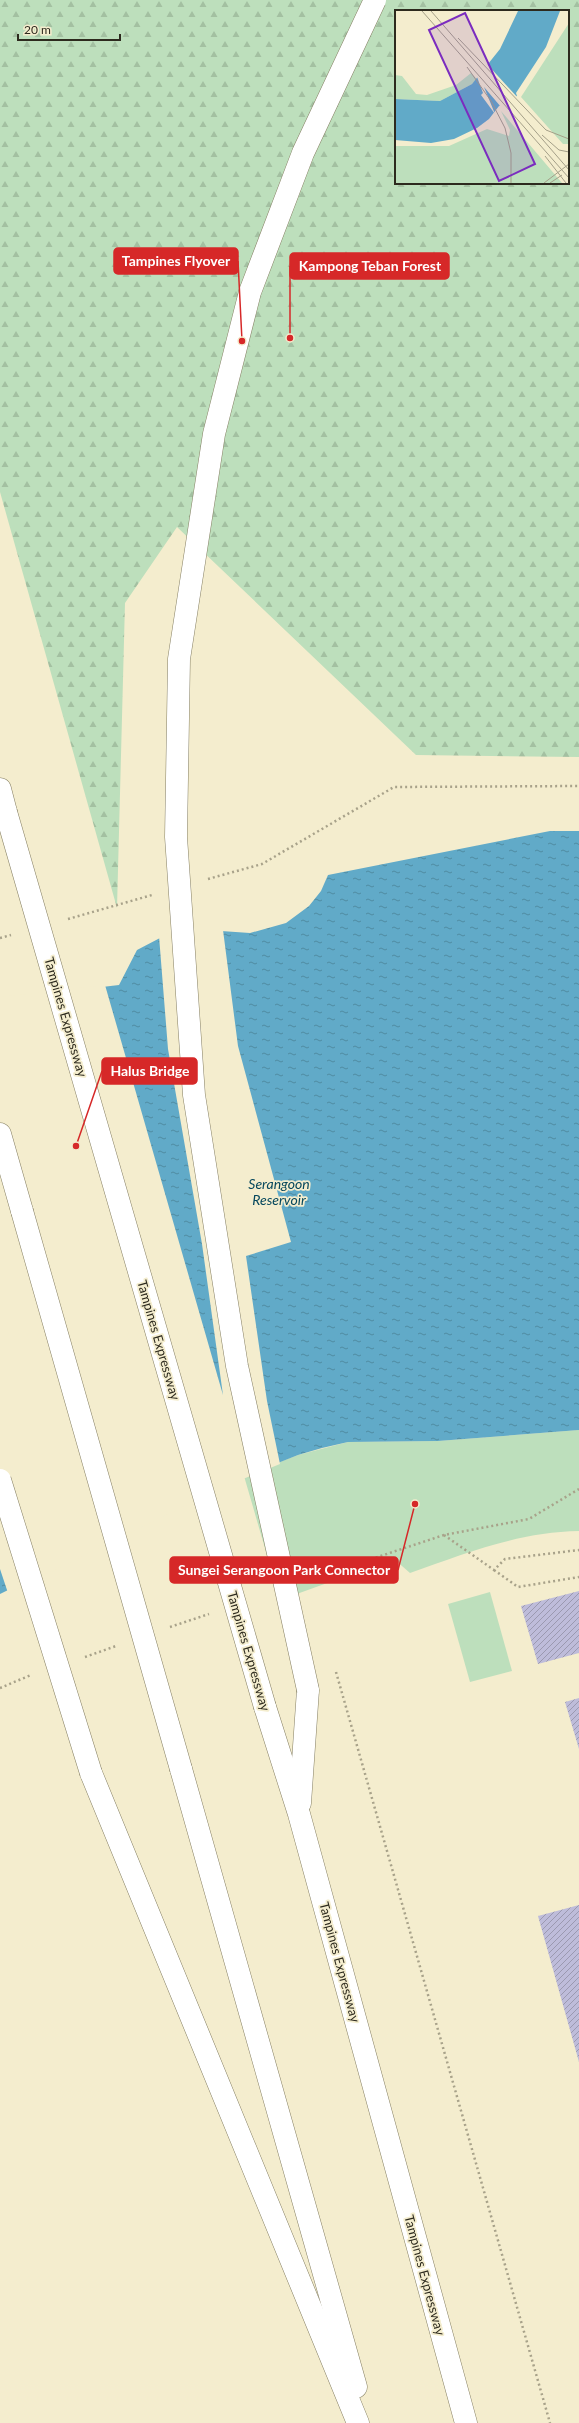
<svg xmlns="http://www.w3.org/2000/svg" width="579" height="2423" font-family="Lato,sans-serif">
<defs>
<pattern id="forest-firs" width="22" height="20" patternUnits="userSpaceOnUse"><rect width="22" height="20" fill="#bddfbc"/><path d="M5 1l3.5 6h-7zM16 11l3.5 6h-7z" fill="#a3c0a1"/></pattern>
<pattern id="water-ripples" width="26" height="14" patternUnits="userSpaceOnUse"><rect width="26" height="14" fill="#61aac8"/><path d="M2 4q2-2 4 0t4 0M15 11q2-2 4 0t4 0" fill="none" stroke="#508ba2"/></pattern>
<pattern id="building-hatch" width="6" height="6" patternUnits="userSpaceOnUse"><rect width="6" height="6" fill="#bebcda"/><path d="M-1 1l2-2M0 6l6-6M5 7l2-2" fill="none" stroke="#9b99b0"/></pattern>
</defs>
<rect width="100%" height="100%" fill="#f4edce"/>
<!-- forest -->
<path fill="url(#forest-firs)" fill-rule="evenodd" d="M0,0H579V757L416,755L177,527L125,603L117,908L0,492ZM396,11H568V183H396Z"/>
<!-- park -->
<g fill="#bddfbc">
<path d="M579,1430V1531C519,1532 466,1553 410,1573L394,1559L280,1600L244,1476L298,1455L348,1442L438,1441Z"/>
<polygon points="490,1592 512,1671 470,1682 448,1604"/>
</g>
<!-- water -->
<polygon fill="url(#water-ripples)" points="550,831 579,831 579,1430 438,1441 348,1442 322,1448 298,1455 223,1485 0,1594 0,999 119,985 137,950 160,938 221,931 250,933 286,923 309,906 321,891 328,875"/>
<!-- pier -->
<polygon fill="#f4edce" points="203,924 223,930 238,1046 291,1242 246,1256 267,1401 280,1464 223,1487 8,1593 0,1569 0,997 105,985 223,1395 202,1244 168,1049 159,936"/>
<!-- building -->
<g fill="url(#building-hatch)">
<polygon points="579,1591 579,1653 538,1664 521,1606"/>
<polygon points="579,1698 579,1749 565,1702"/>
<polygon points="579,1905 579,2062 538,1916"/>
</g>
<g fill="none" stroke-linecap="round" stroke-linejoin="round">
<!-- highway casing -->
<g stroke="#857f63" stroke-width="23">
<g id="highway">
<polyline points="0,789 6,812"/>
<polyline points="0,1134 22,1211"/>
<polyline points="265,1707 299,1814 466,2423"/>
<polyline points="181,1769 356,2387"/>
<polyline points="91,1773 358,2423"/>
<polyline points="300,1803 308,1690"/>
</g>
</g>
<!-- path -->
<g stroke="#a8a28a" stroke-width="2.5" stroke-dasharray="2 3" stroke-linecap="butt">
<polyline points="208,879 262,864 394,787 579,786"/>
<polyline points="68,919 152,895"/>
<polyline points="0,938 11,935"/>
<polyline points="444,1535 494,1570 505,1559 579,1550"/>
<polyline points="494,1570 518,1587 579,1577"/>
<polyline points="314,1578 444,1535 529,1519 579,1489"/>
<polyline points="170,1627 209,1614"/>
<polyline points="85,1657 116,1646"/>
<polyline points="336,1672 550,2423"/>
<polyline points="0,1688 31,1675"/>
</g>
<!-- highway -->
<use href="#highway" stroke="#fff" stroke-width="22"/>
<!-- highway-bridge casing -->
<g stroke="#857f63" stroke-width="23" stroke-linecap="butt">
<g id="highway-bridge">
<polyline points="6,812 265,1707"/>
<polyline points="22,1211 181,1769"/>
<polyline points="0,1480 91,1773"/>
<polyline points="308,1690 237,1366 194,1095 176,837 179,659 214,434 250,292 303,153 375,0"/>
</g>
</g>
<!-- highway-bridge -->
<use href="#highway-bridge" stroke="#fff" stroke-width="22"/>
</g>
<g text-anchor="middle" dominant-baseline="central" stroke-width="3.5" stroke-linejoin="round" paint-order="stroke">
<!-- street labels -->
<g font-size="13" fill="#2d2a1e" stroke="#f4edce">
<text transform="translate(66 1017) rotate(74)">Tampines Expressway</text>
<text transform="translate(159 1340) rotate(74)">Tampines Expressway</text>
<text transform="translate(249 1651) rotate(74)">Tampines Expressway</text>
<text transform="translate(340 1962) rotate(75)">Tampines Expressway</text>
<text transform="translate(425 2275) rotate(75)">Tampines Expressway</text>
</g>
<!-- water labels -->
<g font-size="14" font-style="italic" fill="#05475c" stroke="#f4edce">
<text x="279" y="1183">Serangoon<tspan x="279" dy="16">Reservoir</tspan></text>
</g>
</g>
<!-- overview -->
<g transform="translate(395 10)">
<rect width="174" height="174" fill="#f4edce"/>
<path d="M174,13V134H168L126,87ZM106,101L167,173H0V136H54L92,119L114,126L115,120Z" fill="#bddfbc"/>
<path d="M76,63L82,69L77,74L45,91L0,89V65L7,66L21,84L32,85L61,75Z" fill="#bddfbc"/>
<path d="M123,1H165L151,37L121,83L122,86L104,96L94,109L82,118L59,129L36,133L0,130V89L45,91L77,74L105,39Z" fill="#61aac8"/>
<path d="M92,54L123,88L106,97L89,77L100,104L86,85L88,83L82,67Z" fill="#f4edce"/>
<path fill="none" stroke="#a49f88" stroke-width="1" d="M27,1L174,168M36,1L174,160M63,28L151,120L174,129M72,57L96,91L110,118L116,143V173M147,125L164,140L174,142M150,146L171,173M149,173L174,154M155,173L167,165"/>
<path fill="#7b2cbf" fill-opacity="0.15" stroke="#7b2cbf" stroke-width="2" d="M70,3L140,154L104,171L34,20Z"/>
<rect width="174" height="174" fill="none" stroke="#2d2a1e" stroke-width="2"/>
</g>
<!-- callouts -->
<path fill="none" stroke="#d62828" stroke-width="1.5" d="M242 341L238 261M290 338L290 266M76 1146L102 1071M415 1504L398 1570"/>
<g fill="#d62828" stroke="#f4edce" stroke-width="1.5">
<circle cx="242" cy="341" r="4"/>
<circle cx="290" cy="338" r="4"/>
<circle cx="76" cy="1146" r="4"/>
<circle cx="415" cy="1504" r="4"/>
</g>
<g fill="#d62828" stroke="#d62828" stroke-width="1.5">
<rect x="114" y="248" width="124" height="26" rx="4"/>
<rect x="290" y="253" width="159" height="26" rx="4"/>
<rect x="102" y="1058" width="95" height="26" rx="4"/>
<rect x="170" y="1557" width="228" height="26" rx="4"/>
</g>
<g font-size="14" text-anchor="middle" font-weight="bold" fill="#fff">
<text x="176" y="266">Tampines Flyover</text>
<text x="370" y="271">Kampong Teban Forest</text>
<text x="150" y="1076">Halus Bridge</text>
<text x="284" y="1575">Sungei Serangoon Park Connector</text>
</g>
<!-- scale -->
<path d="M18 34v6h102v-6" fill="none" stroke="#2d2a1e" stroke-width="2"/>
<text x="24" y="34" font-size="12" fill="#2d2a1e" stroke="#f4edce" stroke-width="3" paint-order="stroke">20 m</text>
</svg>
